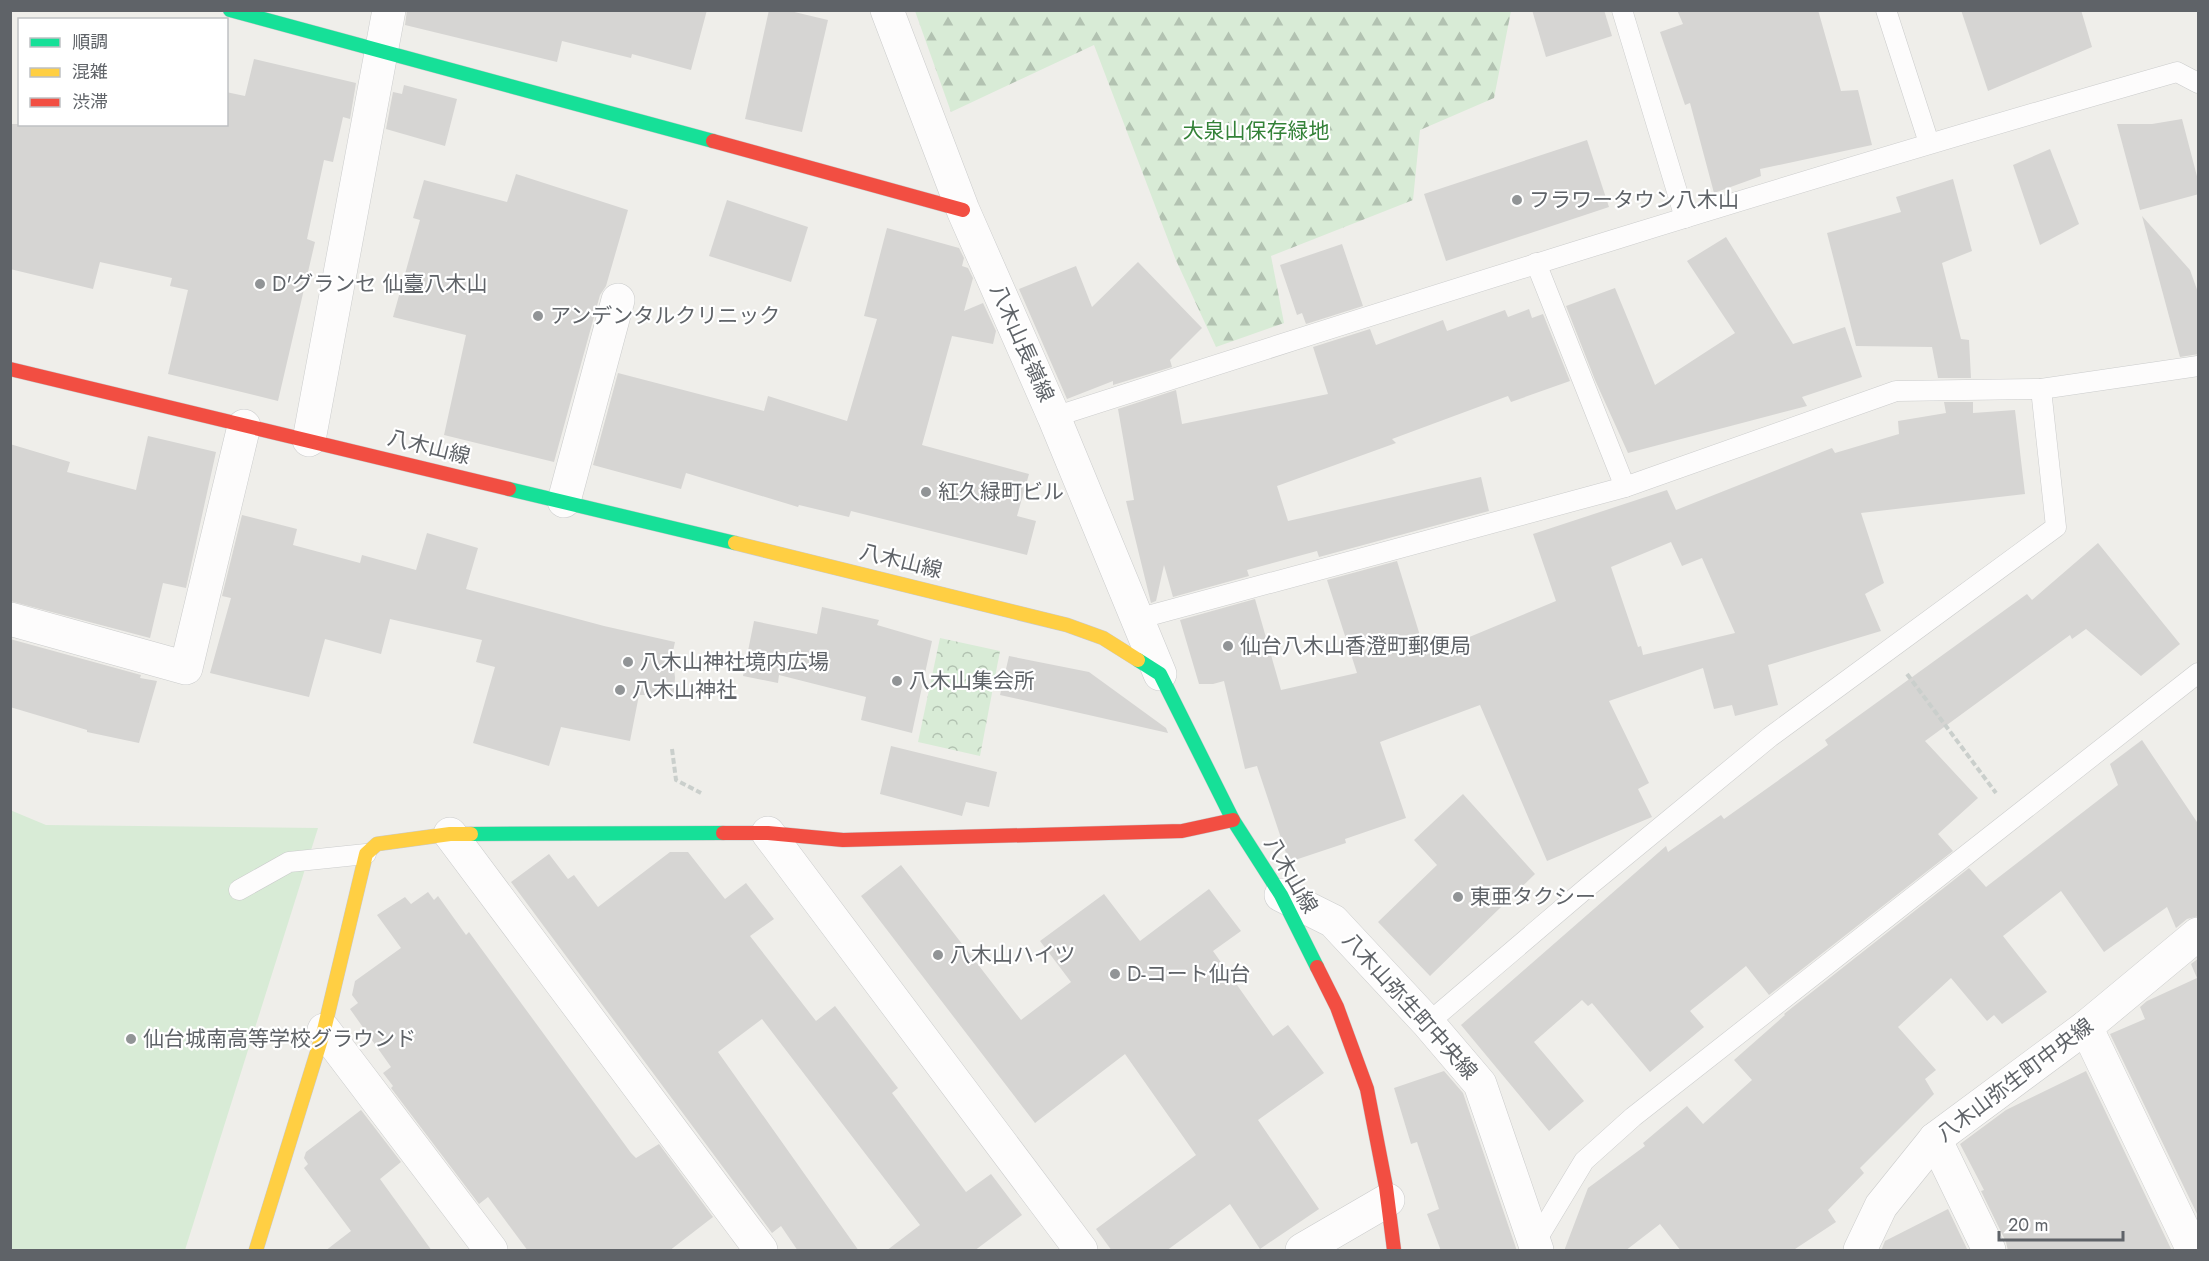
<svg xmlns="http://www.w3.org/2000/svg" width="2209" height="1261" font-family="Jost,'Noto Sans JP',sans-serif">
<defs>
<pattern id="forest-firs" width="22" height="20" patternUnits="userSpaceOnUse" patternTransform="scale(1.5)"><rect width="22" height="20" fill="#d8ebd6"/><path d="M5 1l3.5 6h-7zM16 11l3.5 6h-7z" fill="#b2c2b1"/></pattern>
<pattern id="park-crowns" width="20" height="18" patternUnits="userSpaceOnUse" patternTransform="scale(1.5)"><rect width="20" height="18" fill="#d8ebd6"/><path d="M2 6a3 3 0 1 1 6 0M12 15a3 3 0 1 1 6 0" fill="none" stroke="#b2c2b1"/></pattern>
</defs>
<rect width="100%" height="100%" fill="#efeeea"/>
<!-- grass -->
<polygon fill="#d8ebd6" points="10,810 46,825 318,828 185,1250 11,1250"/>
<!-- forest -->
<polygon fill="url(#forest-firs)" points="915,11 915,10 1511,11 1494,98 1420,130 1413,200 1271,256 1284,323 1216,347 1175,258 1094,45 951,112"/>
<!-- park -->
<polygon fill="url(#park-crowns)" points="940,638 1000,651 980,756 918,742"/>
<!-- building -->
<g fill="#d6d5d3" fill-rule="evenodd">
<polygon points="407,10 707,10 691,70 632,54 631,58 562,41 557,62 405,25"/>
<polygon points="769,10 786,10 828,20 802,132 745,119"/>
<polygon points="1532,10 1604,10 1612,36 1546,57"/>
<polygon points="1677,10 1818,10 1841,91 1858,90 1872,145 1760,169 1761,176 1714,193 1690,103 1685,105 1660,32 1683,24"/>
<polygon points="1961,10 2081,10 2092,47 1988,91"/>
<polygon points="254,59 356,83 350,119 343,117 333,162 324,160 307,239 315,242 278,401 168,374 188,290 170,286 172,278 100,262 93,289 10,269 10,124 226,124 226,92 245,96"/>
<polygon points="404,85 457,99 445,146 386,129 393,92 402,94"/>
<polygon points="2182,119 2199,184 2199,194 2140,210 2117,124 2152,124"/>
<polygon points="1587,140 1609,207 1446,261 1424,194"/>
<polygon points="2050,149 2079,224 2040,245 2013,165"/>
<polygon points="516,174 628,210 606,286 600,295 554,462 444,435 466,335 393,317 420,220 413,218 424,180 507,202"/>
<polygon points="1953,179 1972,251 1942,263 1961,339 1969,340 1971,378 1938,378 1932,347 1856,346 1827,233 1901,212 1896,197"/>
<polygon points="727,200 808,227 791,282 709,256"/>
<polygon points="2142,216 2190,270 2199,295 2199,354 2180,357"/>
<polygon points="887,228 959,248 964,258 962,266 968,268 973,278 964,311 983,303 996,331 993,344 952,336 922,445 1029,474 1017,516 1036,521 1027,555 851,511 849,517 799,505 798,507 686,473 681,489 593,465 618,373 764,411 768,396 847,421 877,319 864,316"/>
<polygon points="1726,237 1793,344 1845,327 1862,377 1802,397 1807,406 1628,453 1595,380 1566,306 1615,288 1655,385 1735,333 1687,261"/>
<polygon points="1342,244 1363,306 1306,324 1302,313 1297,315 1280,265"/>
<polygon points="1138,262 1202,328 1170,360 1172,367 1113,385 1113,381 1067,399 1019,289 1076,266 1092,307"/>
<polygon points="1529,309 1532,318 1543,314 1570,381 1511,402 1508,396 1392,439 1396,443 1277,486 1288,521 1481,477 1489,511 1319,557 1317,551 1247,570 1249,576 1173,597 1164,565 1156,601 1151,603 1126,501 1134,500 1118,409 1176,390 1182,424 1328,394 1313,347 1370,329 1376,345 1443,320 1447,331 1505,310 1508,317"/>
<path d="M1944,402H1973V413L2015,410L2025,494L1861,513L1884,583L1865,594L1881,631L1768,665L1778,705L1735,716L1732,705L1714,709L1703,668L1609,701L1649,783L1638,789L1652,817L1547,861L1480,705L1380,742L1406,818L1345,839L1346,843L1289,862L1257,766L1245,769L1224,681L1213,684H1199L1180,620L1255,599L1281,690L1357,673L1327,580L1397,561L1426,655L1556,601L1533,534L1667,490L1676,510L1832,448L1835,453L1899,434L1898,421L1946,413ZM1671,542L1682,566L1702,558L1735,633L1643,655L1641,646L1638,647L1611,567Z"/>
<polygon points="148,436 216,452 186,588 163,583 150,638 10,601 10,444 70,462 67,472 136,490"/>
<polygon points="242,515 297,529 293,545 360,563 362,555 416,570 427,533 478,548 466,589 604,626 675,642 672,656 675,677 674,695 639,695 630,741 561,727 549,766 473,743 495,667 476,662 482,640 390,619 381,654 325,639 309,697 210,673 231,598 222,596"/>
<polygon points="2098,543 2180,644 2141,676 2086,629 2072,639 2070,635 1925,741 1978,798 1938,834 1953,851 1769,995 1746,966 1690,1011 1704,1027 1650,1072 1592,1003 1588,1006 1582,1000 1534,1042 1584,1101 1549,1131 1461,1025 1666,846 1668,852 1721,815 1724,819 1828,745 1825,740 2027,594 2032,600"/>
<polygon points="822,607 879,620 877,625 932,641 912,733 861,720 866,697 779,675 778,683 743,676 754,621 817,634"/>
<polygon points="10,639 141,675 140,678 157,681 139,743 87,732 87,730 10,707"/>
<polygon points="1009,656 1089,672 1166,728 1168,733 1000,695"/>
<polygon points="2142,740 2199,825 2199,916 2187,919 2176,928 2167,907 2104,952 2061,891 2003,936 2047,992 2002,1024 1994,1015 1987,1021 1951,978 1898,1027 1936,1070 1925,1079 1934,1094 1860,1168 1864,1173 1828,1210 1836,1222 1792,1251 1681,1251 1660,1224 1625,1251 1564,1251 1588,1188 1645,1146 1643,1143 1687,1106 1703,1124 1752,1080 1734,1060 1785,1015 1784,1014 1969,868 1986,887 2118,785 2110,764"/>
<polygon points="891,746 997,772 989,807 966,802 962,816 880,794"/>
<polygon points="1463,794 1535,874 1430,976 1378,922 1437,865 1414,840"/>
<polygon points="670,852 688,852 725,899 746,883 774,919 750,936 816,1021 835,1006 898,1088 892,1093 966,1192 991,1174 1022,1215 974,1251 886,1251 920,1225 762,1019 718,1052 859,1251 798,1251 781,1226 772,1233 511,882 549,854 568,879 574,875 598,907"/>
<polygon points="901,865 1021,1020 1071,982 1040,941 1104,894 1140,941 1209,889 1241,931 1213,951 1273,1036 1288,1025 1324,1073 1258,1120 1319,1209 1260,1249 1230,1204 1166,1251 1112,1251 1096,1229 1196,1155 1125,1054 1035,1123 861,896"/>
<polygon points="428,892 434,900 438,896 466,935 469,932 631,1153 636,1158 659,1144 713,1217 669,1251 528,1251 488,1197 479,1204 391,1088 393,1086 383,1073 391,1067 350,1009 358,1003 352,995 355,981 401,948 377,915 405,897 411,904"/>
<polygon points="2199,958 2199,1218 2110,1034 2145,1019 2140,1007 2147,1001 2197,978 2191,964"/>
<polygon points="1444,1071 1463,1093 1517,1251 1441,1251 1427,1214 1439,1209 1417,1142 1411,1144 1394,1088"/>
<polygon points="2086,1071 2172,1251 2008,1251 2006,1242 1981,1191 1984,1190 1960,1144 2006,1110"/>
<polygon points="361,1110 401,1162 380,1179 432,1251 325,1251 351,1231 304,1168 308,1164 304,1158 306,1152"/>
<polygon points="1948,1209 1968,1251 1881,1251 1885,1241"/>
</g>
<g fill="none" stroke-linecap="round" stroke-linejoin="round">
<!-- lane casing -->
<g stroke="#cbcccc" stroke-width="21">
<g id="lane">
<polyline points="1622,10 1685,218"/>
<polyline points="1886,10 1929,143"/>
<polyline points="1536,263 1625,487"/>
<path d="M1054,417C1427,297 1801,179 2177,72L2198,83"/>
<polyline points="1137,619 1625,487 1896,391 2041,389 2198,366"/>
<polyline points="239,890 289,862 366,854"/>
<polyline points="1428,1023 1590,885 1770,737 2056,527 2041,389"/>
<polyline points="1534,1244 1584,1161 1633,1117 2198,673"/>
</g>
</g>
<!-- street casing -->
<g stroke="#cbcccc" stroke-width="34">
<g id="street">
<polyline points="887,10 963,210 1054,417 1160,674"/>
<polyline points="309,440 389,10"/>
<polyline points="564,501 618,300"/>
<polyline points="10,619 186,668 244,426"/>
<polyline points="768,833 1081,1250"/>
<polyline points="450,834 761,1250"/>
<polyline points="1281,895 1333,921 1428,1023 1480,1084 1537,1250"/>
<polyline points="2086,1027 2193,1250"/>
<polyline points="324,1030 491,1250"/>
<polyline points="1935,1139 1989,1250"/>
<polyline points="1302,1250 1388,1200"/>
<polyline points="1860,1250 1881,1206 1935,1139 2086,1027 2198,934"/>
</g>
</g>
<!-- fast casing -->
<g stroke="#cacacb" stroke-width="15">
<g id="fast">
<polyline points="230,10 713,141"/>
<polyline points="509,489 735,543"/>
<polyline points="1138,660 1160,674 1233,820 1281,895 1317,967"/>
<polyline points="471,834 723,833"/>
</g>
</g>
<!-- slow casing -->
<g stroke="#cacacb" stroke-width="15">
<g id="slow">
<polyline points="735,543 1067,625 1103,638 1138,660"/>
<polyline points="256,1250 324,1030 366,854 377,844 450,834 471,834"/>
</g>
</g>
<!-- jam casing -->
<g stroke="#cacacb" stroke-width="15">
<g id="jam">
<polyline points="713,141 963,210"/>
<polyline points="10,369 509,489"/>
<polyline points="723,833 768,833 843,840 1182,831 1233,820"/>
<polyline points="1317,967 1337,1007 1367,1089 1386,1187 1394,1250"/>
</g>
</g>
<!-- path -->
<g stroke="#cacfcc" stroke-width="4" stroke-dasharray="6 3" stroke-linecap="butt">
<polyline points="1907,674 1996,793"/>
<polyline points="672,749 676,780 701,793"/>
</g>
<!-- lane -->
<use href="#lane" stroke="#fdfcfc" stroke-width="20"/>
<!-- street -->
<use href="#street" stroke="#fdfcfc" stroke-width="33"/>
<!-- fast -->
<use href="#fast" stroke="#16e098" stroke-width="14"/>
<!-- slow -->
<use href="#slow" stroke="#ffcf43" stroke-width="14"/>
<!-- jam -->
<use href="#jam" stroke="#f24e42" stroke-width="14"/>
</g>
<!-- markers -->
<g fill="#919496" stroke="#fff" stroke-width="2">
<circle cx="1517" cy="200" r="6"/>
<circle cx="260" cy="284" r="6"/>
<circle cx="538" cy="316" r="6"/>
<circle cx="926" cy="492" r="6"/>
<circle cx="1228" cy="646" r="6"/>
<circle cx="628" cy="662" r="6"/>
<circle cx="897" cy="681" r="6"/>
<circle cx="620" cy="690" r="6"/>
<circle cx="1458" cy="897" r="6"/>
<circle cx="938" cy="955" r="6"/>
<circle cx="1115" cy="974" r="6"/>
<circle cx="131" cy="1039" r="6"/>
</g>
<g text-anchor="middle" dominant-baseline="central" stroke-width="4.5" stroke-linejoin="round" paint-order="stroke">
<!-- park labels -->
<g font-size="21" fill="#348238" stroke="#fff">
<text x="1256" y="131">大泉山保存緑地</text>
</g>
<!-- poi labels -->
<g font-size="21" fill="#5f6368" stroke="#fff" text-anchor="start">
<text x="1529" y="200">フラワータウン八木山</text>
<text x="272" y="284">D'グランセ 仙臺八木山</text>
<text x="550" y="316">アンデンタルクリニック</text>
<text x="938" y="492">紅久緑町ビル</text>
<text x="1240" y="646">仙台八木山香澄町郵便局</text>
<text x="640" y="662">八木山神社境内広場</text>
<text x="909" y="681">八木山集会所</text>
<text x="632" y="690">八木山神社</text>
<text x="1470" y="897">東亜タクシー</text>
<text x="950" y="955">八木山ハイツ</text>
<text x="1127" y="974">D-コート仙台</text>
<text x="143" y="1039">仙台城南高等学校グラウンド</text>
</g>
<!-- street labels -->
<g font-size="21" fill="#5f6368" stroke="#fff">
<text transform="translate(1022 343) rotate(66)">八木山長嶺線</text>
<text transform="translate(429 447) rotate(14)">八木山線</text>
<text transform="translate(901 561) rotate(14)">八木山線</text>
<text transform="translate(1291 875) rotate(60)">八木山線</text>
<text transform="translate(1410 1006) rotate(48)">八木山弥生町中央線</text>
<text transform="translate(2015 1080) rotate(-37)">八木山弥生町中央線</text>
</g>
</g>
<!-- border -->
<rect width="2209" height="1261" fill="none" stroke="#5f6368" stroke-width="24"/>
<!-- legend -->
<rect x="18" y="18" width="210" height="108" fill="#ffffff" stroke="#bfc1c3" stroke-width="1.5"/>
<rect x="30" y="38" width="30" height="9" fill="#16e098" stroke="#bfc1c3" stroke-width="1.5"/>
<text x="72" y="48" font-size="18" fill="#5f6368">順調</text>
<rect x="30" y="68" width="30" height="9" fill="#ffcf43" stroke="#bfc1c3" stroke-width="1.5"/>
<text x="72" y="78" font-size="18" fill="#5f6368">混雑</text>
<rect x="30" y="98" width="30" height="9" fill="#f24e42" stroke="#bfc1c3" stroke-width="1.5"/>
<text x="72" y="108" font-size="18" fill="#5f6368">渋滞</text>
<!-- scale -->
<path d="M1999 1231v9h124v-9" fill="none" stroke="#5f6368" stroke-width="3"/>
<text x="2008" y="1231" font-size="18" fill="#5f6368" stroke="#ffffff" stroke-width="4.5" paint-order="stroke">20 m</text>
</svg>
